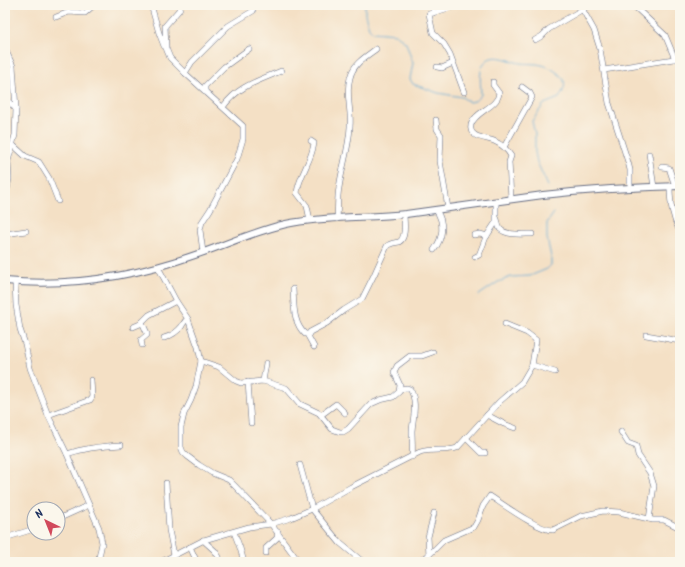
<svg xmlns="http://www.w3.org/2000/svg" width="685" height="567" font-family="Kalam,sans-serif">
<rect width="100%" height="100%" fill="#fbf7ec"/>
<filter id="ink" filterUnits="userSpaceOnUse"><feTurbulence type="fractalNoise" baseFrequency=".025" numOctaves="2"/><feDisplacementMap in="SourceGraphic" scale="8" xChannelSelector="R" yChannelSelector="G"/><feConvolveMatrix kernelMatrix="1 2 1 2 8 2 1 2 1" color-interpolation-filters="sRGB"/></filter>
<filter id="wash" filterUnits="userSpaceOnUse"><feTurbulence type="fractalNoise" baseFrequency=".012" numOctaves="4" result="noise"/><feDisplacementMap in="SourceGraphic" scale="16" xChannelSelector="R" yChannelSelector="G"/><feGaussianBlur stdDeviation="0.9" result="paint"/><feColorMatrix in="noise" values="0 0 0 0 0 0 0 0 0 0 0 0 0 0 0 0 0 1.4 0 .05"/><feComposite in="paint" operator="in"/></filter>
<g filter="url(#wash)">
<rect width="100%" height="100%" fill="#f4e0c5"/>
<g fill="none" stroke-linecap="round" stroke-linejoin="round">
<!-- stream -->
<g stroke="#5ca6d3" stroke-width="1">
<polyline points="295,5 297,6 301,5"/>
<path d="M365,5V14L369,28L373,32L396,34L406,43L413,63L410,79L413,84L438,93L462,97L469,102L475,101L481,95C481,86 478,69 485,62C494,52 509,61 520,63C527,64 535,63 542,65C548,66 562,74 564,81C566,87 562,93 559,98L544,104L532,121L535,134V152L537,162L548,186"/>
<polyline points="479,295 498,282 511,277 530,276 547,269 551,265 551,257 547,238 547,223 554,213"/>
</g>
</g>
</g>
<g filter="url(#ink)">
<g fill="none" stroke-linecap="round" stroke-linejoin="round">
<!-- minor casing -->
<g stroke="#676d82" stroke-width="6">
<g id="minor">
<polyline points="151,5 159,33 164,46"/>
<polyline points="181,5 179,10 165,26 166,48 170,58 185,73 243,126 243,139 237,159 210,210 202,222 200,230 203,252"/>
<polyline points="459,5 429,14 433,33 444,44 450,54 464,92"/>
<polyline points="580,5 594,30 600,49 609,103 628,162 630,170 630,188"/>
<polyline points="633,5 665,35 675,59"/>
<polyline points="433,13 433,5"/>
<polyline points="56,17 69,12 85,13 94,5"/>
<polyline points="535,40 542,36 549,29 590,5"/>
<polyline points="5,49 13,66 16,109 15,135 8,161 9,179 5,200"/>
<polyline points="437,67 442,68 453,63"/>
<polyline points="604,70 680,58"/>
<polyline points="185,73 192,62 228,26 253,11"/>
<path d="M493,82V85L499,93C498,107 474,112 471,125C468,138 487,138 494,141C501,144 507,149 511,156L509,162L511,199"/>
<polyline points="205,92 205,86 224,67 249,49"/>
<polyline points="5,100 8,101 16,109"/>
<path d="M223,107C238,86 258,81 281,71"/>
<polyline points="436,120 437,129 441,135 440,161 448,208"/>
<polyline points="13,145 25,156 39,162 49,178 58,201"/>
<polyline points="5,146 10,146 12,147"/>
<polyline points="504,147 532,97 530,93 522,87"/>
<polyline points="649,154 654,187"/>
<polyline points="662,167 669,168 675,186"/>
<path d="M670,186C670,203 672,216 680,232"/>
<path d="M337,219C338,208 337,198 339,188C342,167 349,148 350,127C352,110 345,95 350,78C353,64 365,57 376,49"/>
<path d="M497,219C498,222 498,226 500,229C507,236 523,234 532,234"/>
<path d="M310,220L307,206L297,193C299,175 312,161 314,143L311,141"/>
<polyline points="5,234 26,231"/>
<polyline points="474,235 480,234 487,236"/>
<path d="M434,250C443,238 445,223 436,210"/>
<polyline points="475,257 479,255 486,237 496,222 496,201"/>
<polyline points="158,267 176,301 188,319 198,347 201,361 196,386 191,400 184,414 181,427 181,447 183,452 187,456 199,465 212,473 229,480 234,485 271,524 299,562"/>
<polyline points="15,282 16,305 20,329 25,344 30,368 48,415 67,454 99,528 102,543 98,562"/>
<path d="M293,289C294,305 293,323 305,334H308"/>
<polyline points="133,327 140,324 149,315 176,301"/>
<polyline points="646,335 680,341"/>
<path d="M164,338C171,336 178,331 182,326C184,322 184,321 188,319"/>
<polyline points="142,345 141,340 147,335 147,333 142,322"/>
<path d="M314,347L308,336L310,332L327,323L344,310L362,299L374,275L387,246C390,243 394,243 399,242C407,238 404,221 404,214"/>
<polyline points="201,361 219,367 236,381 241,383 263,381 286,388 300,404 319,413 332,429 340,432 343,432 348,429 371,404 380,400 393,397 399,392 400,385 394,372 397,366 410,356 422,356 433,352"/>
<polyline points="532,365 555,372"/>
<polyline points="263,381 266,363"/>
<polyline points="248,382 251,423"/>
<path d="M400,389L407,388L410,389C418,402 413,417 412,431C412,439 413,448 412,457"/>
<polyline points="48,415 90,400 92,397 91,380"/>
<polyline points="321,415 336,404 345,413"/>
<polyline points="487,415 504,424 515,428"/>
<polyline points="621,432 628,443 636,446 638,455 650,473 654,486 649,519"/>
<polyline points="466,438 481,453 485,453"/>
<path d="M67,454C84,448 102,446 121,445"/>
<polyline points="300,465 312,509 340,543 363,562"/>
<polyline points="166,483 169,530 174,555"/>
<polyline points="58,519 89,505"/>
<polyline points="234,532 240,548 244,562"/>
<polyline points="5,538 34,529"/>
<polyline points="203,540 215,551 219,557"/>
<polyline points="190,547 197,562"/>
<polyline points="266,553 266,548 277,538 278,532"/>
<polyline points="429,555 428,537 434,513"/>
<path d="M161,562L204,540L249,527L271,524L291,518L312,509L351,487L420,452C432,448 445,452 457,448L499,402L522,382L532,365L536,340L527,333L505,324"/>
<path d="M419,562L429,555L444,540L474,527L478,520L483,506L490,496C504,505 538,530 553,530L581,516L603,511L619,512L653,520H664L680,528"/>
</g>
</g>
<!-- major casing -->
<g stroke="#676d82" stroke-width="8">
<path id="major" d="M5,281C70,287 133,277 195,255C225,245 255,231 286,224C325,216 366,218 406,214C452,208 497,201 543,195C588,190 634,187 680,186"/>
</g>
<!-- minor -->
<use href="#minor" stroke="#fff" stroke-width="5"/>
<!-- major -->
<use href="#major" stroke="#fff" stroke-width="6"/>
</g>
</g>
<!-- margin -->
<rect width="685" height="567" fill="none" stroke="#fbf7ec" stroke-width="20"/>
<!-- north arrow -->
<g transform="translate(46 521) rotate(317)"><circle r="19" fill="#fbf7ec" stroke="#a1a7b3"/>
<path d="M0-3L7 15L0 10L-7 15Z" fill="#d1495b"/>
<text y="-6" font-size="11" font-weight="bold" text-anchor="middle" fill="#1b2f5e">N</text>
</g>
</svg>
